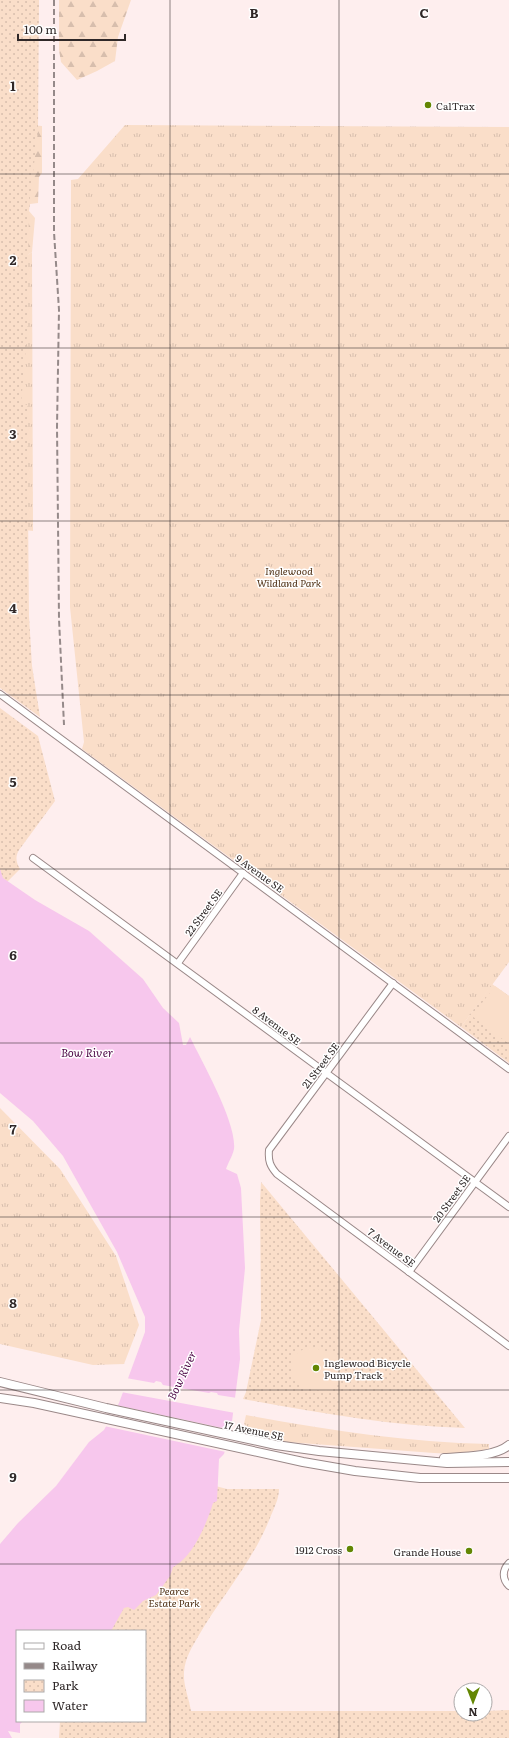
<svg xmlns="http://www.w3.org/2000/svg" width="509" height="1738" font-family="Literata,serif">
<defs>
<pattern id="grass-tufts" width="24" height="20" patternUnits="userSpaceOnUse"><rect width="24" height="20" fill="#fadec9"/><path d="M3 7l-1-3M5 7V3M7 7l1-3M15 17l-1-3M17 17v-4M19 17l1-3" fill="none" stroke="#d7bead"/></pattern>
<pattern id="forest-firs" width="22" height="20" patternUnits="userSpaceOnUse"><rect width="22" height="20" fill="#fadec9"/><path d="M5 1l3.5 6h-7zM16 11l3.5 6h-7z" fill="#d7bead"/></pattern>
<pattern id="park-dots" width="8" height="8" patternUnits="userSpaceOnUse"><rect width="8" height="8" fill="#fadec9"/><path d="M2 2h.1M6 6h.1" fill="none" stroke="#d7bead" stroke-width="1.8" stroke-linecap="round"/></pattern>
</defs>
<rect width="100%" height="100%" fill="#feeeee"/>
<!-- grass -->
<g fill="url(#grass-tufts)">
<polygon points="125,125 509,127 509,962 461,1027 82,749 84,742 70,607 71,185 71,180 78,179"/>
<polygon points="32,252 33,531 0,527 22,259"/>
<polygon points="0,1108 60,1169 116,1256 139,1325 124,1364 93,1365 0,1344"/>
<path d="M246,1415C327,1430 406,1442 489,1444V1449L454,1454L434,1453L287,1442L248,1434L249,1428L244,1424Z"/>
</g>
<!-- forest -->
<g fill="url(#forest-firs)">
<polygon points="59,0 131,0 118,37 115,61 97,71 77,80 61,62 59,50"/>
<polygon points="8,123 42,126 42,173 39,177 38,203 30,204 29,211 35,218 32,252 22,259"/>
</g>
<!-- park -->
<g fill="url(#park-dots)">
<polygon points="0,0 39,0 38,131 29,206 27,335 21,404 27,405 29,616 32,666 40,717 0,688"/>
<path d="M0,708L38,736L55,801L19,850C15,857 16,862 20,869L5,884L0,881Z"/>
<polygon points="492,984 509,996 509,1063 461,1027"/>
<path d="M261,1182L465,1428C390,1426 317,1412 243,1399L246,1392L261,1320L260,1201Z"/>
<path d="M204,1483L227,1489H279C279,1499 274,1508 270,1518C253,1561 222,1596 199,1635C192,1647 185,1658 184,1672C183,1685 189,1698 191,1711H461V1714H485V1711L509,1710V1738H59L60,1721H145V1631H94Z"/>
</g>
<!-- pitch -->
<g fill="#fadec9">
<polygon points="495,986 509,996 509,1044 472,1016"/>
<path d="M308,1346L341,1356C344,1362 341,1366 340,1371C338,1375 339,1380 338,1384C333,1397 311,1388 302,1388V1385L291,1374L293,1356Z"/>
</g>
<!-- water -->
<path fill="#f7c7ed" d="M0,869L3,878L35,900L89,931L143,979L163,1008L179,1023L183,1045H186L190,1037C202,1062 237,1123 234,1149C233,1155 228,1163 226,1169L237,1174L241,1188L245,1268L239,1331L240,1359L231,1429L224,1454L219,1459L217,1501L213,1503C207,1523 193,1557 173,1567L170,1576L156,1595L143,1601L134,1610L128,1607L124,1608L111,1631H17V1721H23L20,1724V1733L8,1731L12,1738H0V1544L18,1523L56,1486L89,1442L104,1430L119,1403L145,1332V1317L117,1252L63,1156L33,1121L0,1093Z"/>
<!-- pier -->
<g fill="#feeeee">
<polygon points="126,1378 154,1383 156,1381 161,1382 163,1385 209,1393 211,1392 217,1393 218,1395 237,1398 235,1413 121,1392"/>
<polygon points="116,1405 232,1430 226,1452 104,1426"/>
</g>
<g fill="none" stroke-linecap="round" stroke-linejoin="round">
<!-- street casing -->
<g stroke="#9a8888" stroke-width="8">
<g id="street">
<polyline points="0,694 509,1069"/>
<polyline points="33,858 509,1207"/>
<polyline points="178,963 243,873"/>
<path d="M393,983L269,1150C268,1161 270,1166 277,1174L509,1346"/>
<polyline points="409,1272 509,1136"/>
<path d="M509,1563C502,1570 502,1579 509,1586"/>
</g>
</g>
<!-- secondary casing -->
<g stroke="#9a8888" stroke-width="10">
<g id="secondary">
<polyline points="0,1382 106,1408 276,1445 319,1451 447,1463 509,1462"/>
<polyline points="0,1398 34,1403 303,1462 355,1471 420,1478 509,1478"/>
<path d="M444,1458C462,1457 495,1457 509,1445"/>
</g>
</g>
<!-- street -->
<use href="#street" stroke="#fff" stroke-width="6"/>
<!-- secondary -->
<use href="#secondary" stroke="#fff" stroke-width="8"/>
<!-- rail -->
<polyline stroke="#958989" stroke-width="2" stroke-dasharray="6 3" stroke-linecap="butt" points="54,0 54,232 59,310 57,427 59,619 64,725"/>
</g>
<!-- grid -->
<path fill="none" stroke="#2f2828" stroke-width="1" stroke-opacity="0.55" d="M170,0V1738M339,0V1738M0,174H509M0,348H509M0,521H509M0,695H509M0,869H509M0,1043H509M0,1217H509M0,1390H509M0,1564H509"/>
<!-- markers -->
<g fill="#638603" stroke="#fff" stroke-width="1.5">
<circle cx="428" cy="105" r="4"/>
<circle cx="316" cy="1368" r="4"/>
<circle cx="350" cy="1549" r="4"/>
<circle cx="469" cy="1551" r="4"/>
</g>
<g text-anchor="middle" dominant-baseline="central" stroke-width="3" stroke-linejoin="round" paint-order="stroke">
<!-- poi labels -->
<g font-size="10" fill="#2f2828" stroke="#fff" text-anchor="start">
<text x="436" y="105">CalTrax</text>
<text x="324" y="1362">Inglewood Bicycle<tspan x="324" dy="12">Pump Track</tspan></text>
<text x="342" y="1549" text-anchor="end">1912 Cross</text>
<text x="461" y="1551" text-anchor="end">Grande House</text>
</g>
<!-- park labels -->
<g font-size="10" font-style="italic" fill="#4e2f13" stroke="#fff">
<text x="289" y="570">Inglewood<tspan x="289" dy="12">Wildland Park</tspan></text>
<text x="174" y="1590">Pearce<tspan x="174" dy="12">Estate Park</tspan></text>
</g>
<!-- street labels -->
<g font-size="10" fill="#2f2828" stroke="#fff">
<text transform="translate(260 873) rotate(36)">9 Avenue SE</text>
<text transform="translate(203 912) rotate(-54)">22 Street SE</text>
<text transform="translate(277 1025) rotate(37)">8 Avenue SE</text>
<text transform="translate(320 1065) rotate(-53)">21 Street SE</text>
<text transform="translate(451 1198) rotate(-54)">20 Street SE</text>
<text transform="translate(392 1247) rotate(37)">7 Avenue SE</text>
<text transform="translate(254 1430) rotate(12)">17 Avenue SE</text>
</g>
<!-- water labels -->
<g font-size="11" font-style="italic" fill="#4b0544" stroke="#fff">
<text x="87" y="1052">Bow River</text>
<text transform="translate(181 1375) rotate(-65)">Bow River</text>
</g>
</g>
<g font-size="13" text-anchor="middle" font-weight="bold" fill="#2f2828" stroke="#fff" stroke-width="3" stroke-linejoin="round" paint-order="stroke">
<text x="254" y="18">B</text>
<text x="424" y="18">C</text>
<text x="13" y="91">1</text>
<text x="13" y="265">2</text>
<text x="13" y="439">3</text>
<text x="13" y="613">4</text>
<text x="13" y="787">5</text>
<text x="13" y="960">6</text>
<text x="13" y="1134">7</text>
<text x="13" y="1308">8</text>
<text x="13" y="1482">9</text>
</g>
<!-- legend -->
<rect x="16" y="1630" width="130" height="92" fill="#ffffff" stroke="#aca9a9"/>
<rect x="24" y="1643" width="20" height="6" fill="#ffffff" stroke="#aca9a9"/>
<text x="52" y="1650" font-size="12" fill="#2f2828">Road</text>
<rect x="24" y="1663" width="20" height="6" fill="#958989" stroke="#aca9a9"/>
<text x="52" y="1670" font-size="12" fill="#2f2828">Railway</text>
<rect x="24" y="1680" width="20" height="12" fill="url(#park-dots)" stroke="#aca9a9"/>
<text x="52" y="1690" font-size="12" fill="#2f2828">Park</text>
<rect x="24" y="1700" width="20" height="12" fill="#f7c7ed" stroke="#aca9a9"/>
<text x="52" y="1710" font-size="12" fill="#2f2828">Water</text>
<!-- north arrow -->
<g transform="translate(473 1702) rotate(180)"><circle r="19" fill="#ffffff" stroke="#aca9a9"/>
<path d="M0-3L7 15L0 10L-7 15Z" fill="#638603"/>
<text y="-6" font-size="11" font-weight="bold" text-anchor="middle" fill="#2f2828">N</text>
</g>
<!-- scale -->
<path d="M18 34v6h107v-6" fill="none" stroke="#2f2828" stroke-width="2"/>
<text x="24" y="34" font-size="12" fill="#2f2828" stroke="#ffffff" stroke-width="3" paint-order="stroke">100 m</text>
</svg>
